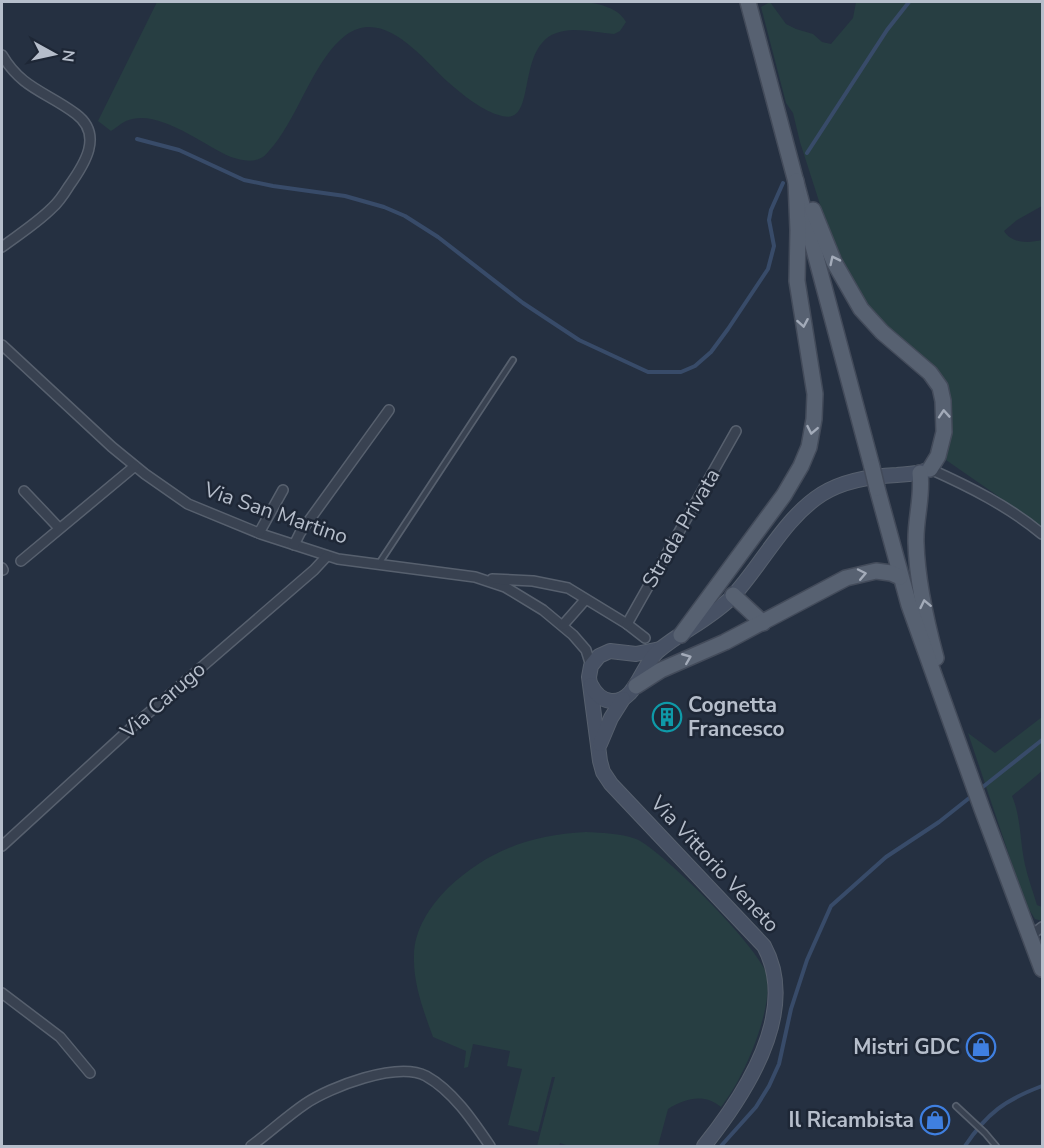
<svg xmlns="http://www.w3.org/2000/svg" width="1044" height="1148" font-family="'Nunito Sans',sans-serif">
<rect width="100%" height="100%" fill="#253041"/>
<!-- green -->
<g fill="#273e42">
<path d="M157,2H583C598,3 619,8 626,22L620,31L614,34C599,33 578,28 564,31C512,39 540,126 502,116C482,111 463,95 448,82C423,59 384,7 346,35C315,58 299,114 274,145C270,149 266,156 261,158C252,163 240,160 231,157C203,145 157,107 126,121C121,123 116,128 111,131L98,121Z"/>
<path d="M770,2L786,24L796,29L813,34L822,42L831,44L853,18L856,2H1042V206L1017,220L1004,231C1012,244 1029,243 1042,240V530L995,494L946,460L951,427L950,406L884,329L857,292L825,220L800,142L793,113L786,103L761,7Z"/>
<path d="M1042,717V771L1012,796C1021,817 1020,842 1025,865C1028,878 1033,892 1037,905L1042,907V921L1035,919L1025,903L968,733L995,753Z"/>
<path d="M586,832C602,833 620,833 636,839C661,849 762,950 767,976C773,1011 743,1080 721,1107C705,1093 685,1098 668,1109L658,1146H569L560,1143L559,1146H537L555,1077H552L538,1132L508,1125L522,1069L507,1066L510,1051L473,1044L468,1067L464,1068L466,1051L433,1037C424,1012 413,984 414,956C414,930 430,906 448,888C488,850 531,835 586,832Z"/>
</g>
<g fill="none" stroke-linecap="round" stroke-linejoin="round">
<!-- stream -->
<g stroke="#384b69" stroke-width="4">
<polyline points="137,139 179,150 244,180 273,186 345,196 384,207 405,216 438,237 523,303 579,340 648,372 681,372 695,366 711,352 728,329 768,269 774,246 769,220 771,210 783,183"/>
<polyline points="807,153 887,30 909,2"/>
<polyline points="979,790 1042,740"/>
<polyline points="721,1146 756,1107 769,1086 779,1064 791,1009 807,960 831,906 886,857 939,822 973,795"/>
<path d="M965,1146C987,1113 1005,1100 1042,1086"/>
</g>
<!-- lane casing -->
<g stroke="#57606e" stroke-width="8">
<g id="lane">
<polyline points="378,565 513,360"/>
<polyline points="956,1106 985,1133 996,1146"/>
</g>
</g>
<!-- street casing -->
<g stroke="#57606e" stroke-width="12">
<g id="street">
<path d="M2,55C22,89 47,92 76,114C104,135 84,165 69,186C64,194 59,202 52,208C37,223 18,235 2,247"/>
<polyline points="2,345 112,447 145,474 188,504 261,534 338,559 475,577 505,587 543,610 573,635 586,650 591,666"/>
<path d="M930,469C970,487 1008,506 1042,534"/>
<polyline points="24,491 59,528"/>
<polyline points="259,533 283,490"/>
<polyline points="294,545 300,533 389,410"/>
<polyline points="21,561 135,466"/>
<polyline points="2,568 3,570"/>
<polyline points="492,579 533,581 568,588 627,624 645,638"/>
<polyline points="627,624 736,431"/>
<polyline points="563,625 585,600"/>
<polyline points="2,846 131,728 314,570 327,556"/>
<polyline points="1030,936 1042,927"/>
<polyline points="2,993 60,1037 90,1073"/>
<path d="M251,1146C269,1133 286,1117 305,1104C330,1087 397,1061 426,1076C453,1091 473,1121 490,1146"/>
</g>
</g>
<!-- secondary casing -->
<g stroke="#57606e" stroke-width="16">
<g id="secondary">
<path d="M660,649L636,654L610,651L599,656L591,666L589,677L600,761L603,772L611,784L764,946C800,1012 744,1096 704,1146"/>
<path d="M591,685C595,693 601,700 611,701C636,703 641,666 658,651C682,631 710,619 732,597C762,565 784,518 822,494C843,481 873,476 897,475C908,474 918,474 928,470"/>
<polyline points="600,744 611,718 623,699"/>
</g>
</g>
<!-- primary casing -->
<g stroke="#434b5a" stroke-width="18">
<g id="primary">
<polyline points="748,2 872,467"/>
<polyline points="813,210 834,262 861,309 882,332 930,373 940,387 943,401 944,432 938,456 930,469"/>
<path d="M920,473C923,497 915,519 916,543C917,581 926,621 936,658"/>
<polyline points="877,488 909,605 982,809 1042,969"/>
<polyline points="733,595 763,623"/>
<polyline points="681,635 784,495 801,466 809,447 814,419 815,394 797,281 798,230 796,181"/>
<polyline points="636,686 661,670 725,642 846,578 876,571 891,573 900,577"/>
</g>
</g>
<!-- lane -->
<use href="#lane" stroke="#394251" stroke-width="4.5"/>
<!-- street -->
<use href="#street" stroke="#394251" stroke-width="9"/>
<!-- secondary -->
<use href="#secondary" stroke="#475164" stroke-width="14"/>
<!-- primary -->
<use href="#primary" stroke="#576171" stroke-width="15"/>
<!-- primary-bridge casing -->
<g stroke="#434b5a" stroke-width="18" stroke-linecap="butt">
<polyline id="primary-bridge" points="872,467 877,488"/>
</g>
<!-- primary-bridge -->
<use href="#primary-bridge" stroke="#576171" stroke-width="15"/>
</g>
<!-- one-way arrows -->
<defs><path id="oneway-chevron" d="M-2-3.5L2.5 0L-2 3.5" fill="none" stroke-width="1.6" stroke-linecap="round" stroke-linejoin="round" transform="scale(1.5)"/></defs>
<g stroke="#a3abb9">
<use href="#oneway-chevron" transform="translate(834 260) rotate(-116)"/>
<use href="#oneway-chevron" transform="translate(803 323) rotate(80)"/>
<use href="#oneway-chevron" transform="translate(944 414) rotate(-94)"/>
<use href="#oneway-chevron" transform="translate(812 430) rotate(101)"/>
<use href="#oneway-chevron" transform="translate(862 574) rotate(-12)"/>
<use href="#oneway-chevron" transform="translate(925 604) rotate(-102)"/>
<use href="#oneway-chevron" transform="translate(687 658) rotate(-22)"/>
</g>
<!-- icons -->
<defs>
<g id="building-ring" transform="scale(1.5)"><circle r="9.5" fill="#1e2736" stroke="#0f9aa8" stroke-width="1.5"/><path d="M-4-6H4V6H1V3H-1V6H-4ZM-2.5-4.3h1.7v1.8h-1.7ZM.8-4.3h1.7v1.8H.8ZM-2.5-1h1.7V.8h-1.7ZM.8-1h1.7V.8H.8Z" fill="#0f9aa8"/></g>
<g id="shop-ring" transform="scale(1.5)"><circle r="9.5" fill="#1e2736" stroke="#3f7fe0" stroke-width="1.5"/><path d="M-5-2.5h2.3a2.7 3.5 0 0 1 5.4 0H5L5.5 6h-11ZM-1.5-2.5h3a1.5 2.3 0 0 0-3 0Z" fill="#3f7fe0"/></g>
</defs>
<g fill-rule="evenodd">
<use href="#building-ring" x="667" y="717"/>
<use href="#shop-ring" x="981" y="1047"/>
<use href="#shop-ring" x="935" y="1120"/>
</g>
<g text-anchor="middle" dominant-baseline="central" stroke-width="5" stroke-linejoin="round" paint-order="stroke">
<!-- street labels -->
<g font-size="21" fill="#b6becb" stroke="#1e2736">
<text transform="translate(276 513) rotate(19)">Via San Martino</text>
<text transform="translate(681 528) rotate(-60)">Strada Privata</text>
<text transform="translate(163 700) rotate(-41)">Via Carugo</text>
<text transform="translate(715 864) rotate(47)">Via Vittorio Veneto</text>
</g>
<!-- poi labels -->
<g font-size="21" font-weight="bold" fill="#b6becb" stroke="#1e2736" text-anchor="end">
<text x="688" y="705" text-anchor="start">Cognetta<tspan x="688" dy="24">Francesco</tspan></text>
<text x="960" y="1047">Mistri GDC</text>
<text x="914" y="1120">Il Ricambista</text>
</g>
</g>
<!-- border -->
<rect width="1044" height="1148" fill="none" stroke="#b6becb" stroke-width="6"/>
<!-- north arrow -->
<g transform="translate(54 54) rotate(98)" stroke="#1e2736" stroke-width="4.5" paint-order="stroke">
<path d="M0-4.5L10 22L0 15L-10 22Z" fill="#b6becb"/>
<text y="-9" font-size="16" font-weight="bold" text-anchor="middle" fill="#b6becb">N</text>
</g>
</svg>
